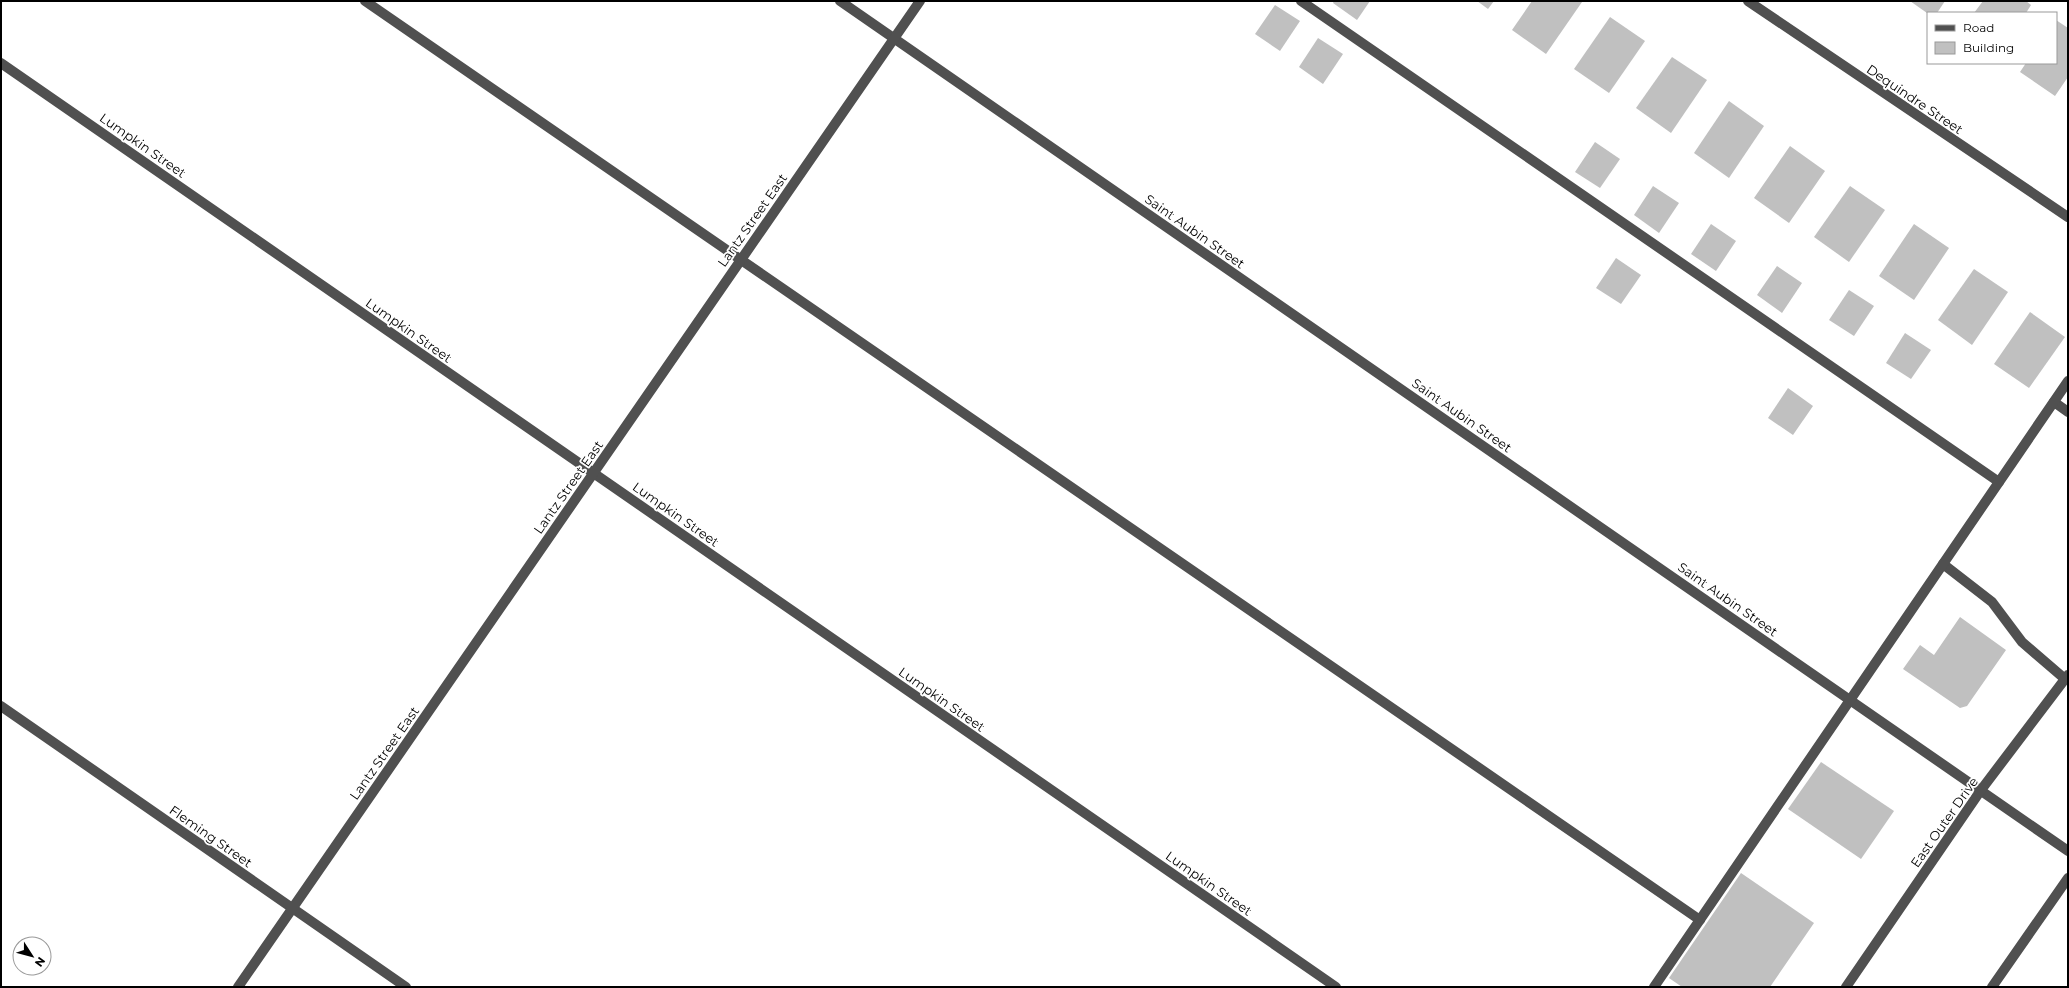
<svg xmlns="http://www.w3.org/2000/svg" width="2069" height="988" font-family="Montserrat,sans-serif">
<rect width="100%" height="100%" fill="#fff"/>
<!-- building -->
<g fill="#c0c0c0">
<polygon points="1334,1 1370,1 1357,20 1333,3"/>
<polygon points="1477,1 1494,1 1488,9"/>
<polygon points="1532,1 1582,2 1546,54 1512,30"/>
<polygon points="1910,1 1945,1 1937,13 1927,13"/>
<polygon points="1983,1 2026,1 2031,5 2026,13 1974,13"/>
<polygon points="1275,5 1300,21 1280,51 1255,34"/>
<polygon points="1610,17 1645,41 1609,93 1574,69"/>
<polygon points="2056,20 2068,28 2068,77 2055,96 2020,72 2026,63 2056,63"/>
<polygon points="1318,38 1343,54 1323,84 1299,67"/>
<polygon points="1672,57 1707,80 1671,133 1636,108"/>
<polygon points="1729,101 1764,126 1729,178 1694,153"/>
<polygon points="1595,142 1620,159 1600,188 1575,172"/>
<polygon points="1790,146 1825,171 1789,223 1754,198"/>
<polygon points="1653,186 1679,203 1659,233 1634,215"/>
<polygon points="1850,186 1885,210 1849,262 1814,237"/>
<polygon points="1711,224 1736,241 1716,271 1691,254"/>
<polygon points="1914,224 1949,248 1914,300 1879,276"/>
<polygon points="1616,258 1641,275 1621,304 1596,288"/>
<polygon points="1777,266 1802,283 1782,313 1757,295"/>
<polygon points="1974,269 2008,292 1972,345 1938,320"/>
<polygon points="1849,290 1874,306 1854,336 1829,320"/>
<polygon points="2030,312 2065,337 2029,388 1994,364"/>
<polygon points="1905,333 1931,350 1911,379 1886,363"/>
<polygon points="1788,388 1813,406 1793,435 1768,418"/>
<polygon points="1960,617 2006,650 1967,706 1960,708 1903,669 1920,645 1934,655"/>
<polygon points="1821,762 1894,811 1861,859 1788,809"/>
<polygon points="1741,873 1814,923 1770,987 1682,987 1669,978"/>
</g>
<g fill="none" stroke-linecap="round" stroke-linejoin="round">
<!-- minor -->
<g stroke="#505050" stroke-width="10">
<polyline points="365,1 1700,920"/>
<polyline points="840,1 2068,851"/>
<polyline points="1301,1 1999,482"/>
<polyline points="1748,1 2068,217"/>
<polyline points="1,63 1336,987"/>
<polyline points="2054,402 2068,412"/>
<polyline points="1943,564 1992,602 2022,642 2065,679"/>
<polyline points="1,706 406,987"/>
<polyline points="238,987 920,1"/>
<polyline points="1654,987 2068,381"/>
<polyline points="1846,987 1981,790 2068,675"/>
<polyline points="1992,987 2068,878"/>
</g>
</g>
<g text-anchor="middle" dominant-baseline="central" stroke-width="3.5" stroke-linejoin="round" paint-order="stroke">
<!-- street labels -->
<g font-size="13" fill="#000" stroke="#fff">
<text transform="translate(1915 99) rotate(34)">Dequindre Street</text>
<text transform="translate(143 145) rotate(35)">Lumpkin Street</text>
<text transform="translate(752 220) rotate(-55)">Lantz Street East</text>
<text transform="translate(1195 231) rotate(35)">Saint Aubin Street</text>
<text transform="translate(409 330) rotate(35)">Lumpkin Street</text>
<text transform="translate(1462 415) rotate(35)">Saint Aubin Street</text>
<text transform="translate(568 487) rotate(-55)">Lantz Street East</text>
<text transform="translate(676 514) rotate(35)">Lumpkin Street</text>
<text transform="translate(1728 599) rotate(35)">Saint Aubin Street</text>
<text transform="translate(942 699) rotate(35)">Lumpkin Street</text>
<text transform="translate(384 753) rotate(-55)">Lantz Street East</text>
<text transform="translate(1944 822) rotate(-55)">East Outer Drive</text>
<text transform="translate(211 836) rotate(35)">Fleming Street</text>
<text transform="translate(1209 883) rotate(35)">Lumpkin Street</text>
</g>
</g>
<!-- border -->
<rect width="2069" height="988" fill="none" stroke="#000000" stroke-width="4"/>
<!-- legend -->
<rect x="1927" y="12" width="130" height="52" fill="#ffffff" stroke="#999999"/>
<rect x="1935" y="25" width="20" height="6" fill="#505050" stroke="#999999"/>
<text x="1963" y="32" font-size="12" fill="#000000">Road</text>
<rect x="1935" y="42" width="20" height="12" fill="#c0c0c0" stroke="#999999"/>
<text x="1963" y="52" font-size="12" fill="#000000">Building</text>
<!-- north arrow -->
<g transform="translate(32 956) rotate(126)"><circle r="19" fill="#ffffff" stroke="#999999"/>
<path d="M0-3L7 15L0 10L-7 15Z" fill="#000000"/>
<text y="-6" font-size="11" font-weight="bold" text-anchor="middle" fill="#000000">N</text>
</g>
</svg>
